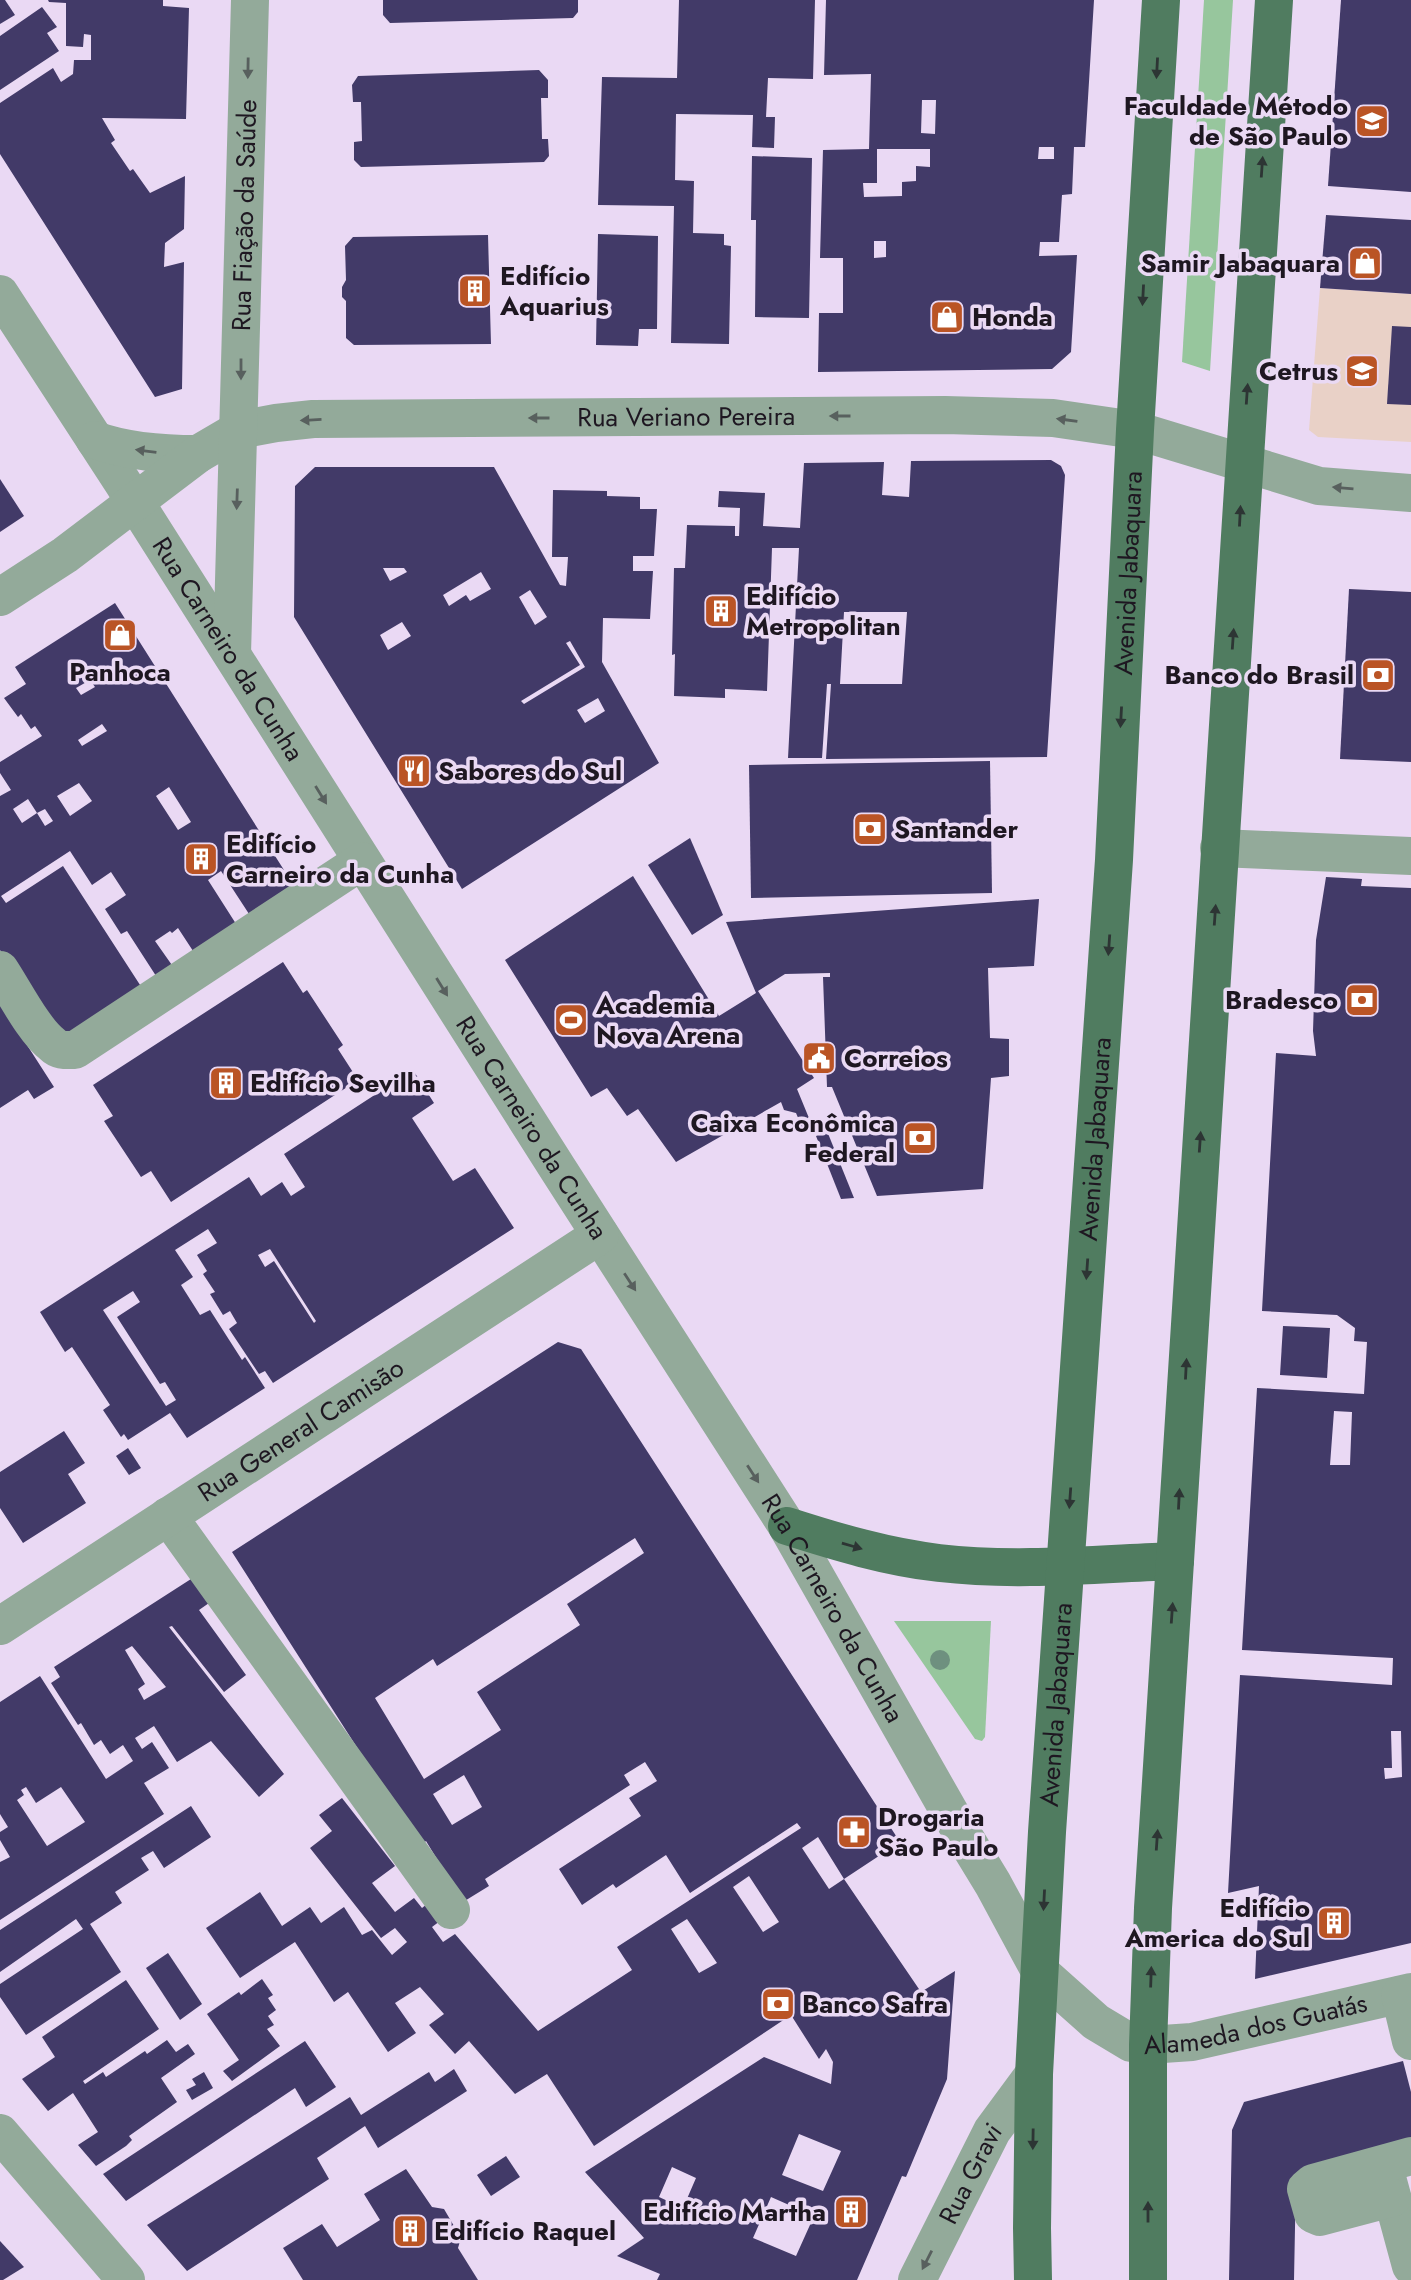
<svg xmlns="http://www.w3.org/2000/svg" width="1411" height="2280" font-family="Jost,sans-serif">
<rect width="100%" height="100%" fill="#ead9f4"/>
<!-- education -->
<polygon fill="#e9d1c7" points="1320,288 1411,294 1411,442 1318,437 1309,430"/>
<!-- green -->
<g fill="#97c69d">
<polygon points="1204,0 1233,0 1210,371 1182,362"/>
<polygon points="894,1621 991,1621 985,1737 982,1741 975,1739"/>
</g>
<!-- building -->
<g fill="#423a68" fill-rule="evenodd">
<polygon points="0,0 5,0 15,15 0,24"/>
<polygon points="48,0 163,0 163,6 189,8 186,119 102,118 115,140 111,143 130,171 133,169 150,193 185,176 184,229 165,243 164,267 184,262 182,389 155,397 0,154 0,103 53,68 61,82 73,74 74,60 91,60 91,35 84,34 83,47 66,46 66,3 49,2"/>
<polygon points="383,0 578,0 578,12 573,18 390,23 383,15"/>
<polygon points="679,0 815,0 813,79 768,78 766,117 775,117 774,148 752,147 753,115 676,114 675,180 694,181 693,233 724,234 724,245 731,246 729,344 671,343 674,206 598,205 602,77 677,78"/>
<path d="M826,0H1094L1085,147H1074L1072,194L1062,195L1059,242H1040L1039,256L1077,255L1071,352L1052,369L818,372L819,313H843V258H820L823,150L869,149L871,74L824,75ZM922,100H936L935,134L921,133ZM1039,147H1054V159H1038ZM877,149H930V167L916,166V181L902,182V196L864,197L863,183H877ZM874,241H886V257L874,258Z"/>
<polygon points="1341,0 1411,0 1411,192 1328,186"/>
<polygon points="42,7 57,27 47,33 59,51 0,90 0,36"/>
<polygon points="539,70 548,80 548,98 541,98 542,139 548,139 549,156 544,162 361,167 354,160 354,142 362,141 361,102 353,102 352,85 358,76"/>
<polygon points="752,156 812,158 809,318 755,317 756,220 751,220"/>
<polygon points="1326,215 1411,220 1411,294 1320,288"/>
<polygon points="598,234 658,236 657,329 639,329 638,346 596,345"/>
<polygon points="488,235 491,344 354,345 346,338 346,301 342,297 342,287 346,280 345,246 353,237"/>
<polygon points="1392,326 1411,327 1411,405 1387,404"/>
<path d="M1051,460L1061,466L1065,475L1047,757L826,759L831,684H827L822,758H788L799,548H772L767,691L725,689V698L674,696L675,654L672,655L674,568H685L687,525L735,526V536H739L740,508L718,507L719,491L765,493L763,526L800,528L804,463L884,462L882,495L909,497L911,461ZM844,612H907L902,684H840Z"/>
<path d="M315,467H494L560,585L566,586L568,557H552L553,490L607,491V496L640,497V509H657L654,556H633V571H653L650,619L603,618L602,662L659,763L462,889L294,617L295,486ZM383,568H404L407,572L390,581ZM481,572L491,589L470,601L466,595L449,606L443,595ZM530,590L547,617L535,625L519,597ZM402,622L411,636L388,650L380,635ZM570,641L585,667L524,704L521,701L580,665L566,643ZM598,698L605,711L585,723L577,710Z"/>
<polygon points="0,479 24,516 0,532"/>
<polygon points="1349,589 1411,592 1411,762 1340,759"/>
<path d="M115,603L296,889L251,917L221,871L208,880L238,927L195,954L178,928L172,933L170,931L155,941L174,968L158,979L127,931L121,934L105,909L126,895L111,872L92,885L70,851L1,896L6,903L63,866L142,988L76,1031L60,1033L20,981L0,950V796L11,790L0,773V762L42,736L35,726L31,729L21,714L18,717L4,698L26,684L15,667ZM90,680L95,687L81,695L76,688ZM102,724L107,731L82,746L78,740ZM79,783L92,801L70,816L57,796ZM169,787L191,822L178,830L156,796ZM28,799L37,813L22,823L13,809ZM45,809L53,821L45,826L37,813Z"/>
<polygon points="990,761 992,893 751,898 749,765"/>
<polygon points="690,838 723,915 692,935 648,865"/>
<polygon points="633,876 719,1016 756,993 726,922 1039,899 1034,966 988,968 990,1038 1009,1039 1009,1076 991,1078 983,1189 877,1196 832,1087 827,1087 823,977 830,977 830,973 785,974 758,991 814,1078 797,1089 811,1123 802,1127 796,1113 784,1110 781,1102 676,1162 638,1109 627,1116 607,1088 591,1097 505,960"/>
<path d="M1326,877L1362,879L1361,886L1411,888V1943L1255,1979L1259,1886L1228,1893L1240,1675L1392,1685L1393,1658L1242,1650L1257,1388L1364,1394L1367,1342L1354,1341L1355,1328L1337,1315L1262,1311L1276,1053L1316,1056L1313,1031L1316,940ZM1334,1411L1352,1412L1350,1465H1330ZM1391,1731H1401L1402,1777L1385,1779L1384,1768H1392Z"/>
<polygon points="283,962 303,993 307,990 343,1045 338,1049 358,1080 171,1202 151,1171 141,1177 104,1121 113,1116 93,1085"/>
<polygon points="0,1003 54,1087 34,1099 28,1090 0,1108"/>
<path d="M413,1070L434,1103L412,1118L453,1181L475,1168L514,1228L273,1383L265,1371L259,1374L229,1329L237,1323L230,1311L223,1315L210,1294L215,1292L203,1274L207,1271L197,1255L217,1243L208,1229L175,1250L193,1277L181,1285L200,1315L210,1310L242,1360L245,1357L265,1388L187,1438L170,1413L128,1440L124,1434L121,1437L103,1410L110,1405L72,1347L65,1352L40,1312L249,1177L261,1196L282,1182L291,1196L305,1187L284,1154ZM270,1249L316,1321L314,1323L274,1261L265,1267L258,1255ZM133,1291L140,1302L117,1317L160,1384L165,1382L176,1400L166,1406L103,1310Z"/>
<polygon points="827,1131 854,1198 841,1199 816,1136"/>
<polygon points="1283,1326 1330,1328 1327,1378 1280,1375"/>
<path d="M558,1342L581,1349L900,1842L844,1879L818,1837L802,1848L829,1889L844,1879L921,1992L955,1971L947,2079L906,2177L902,2176L857,2280H657L660,2274L617,2256L644,2238L585,2172L764,2057L831,2084L833,2062L826,2049L819,2059L791,2015L594,2146L547,2074L515,2094L469,2041L455,2054L429,2025L444,2014L420,1987L395,2003L416,2033L388,2052L348,1992L334,2002L295,1942L240,1978L206,1928L260,1892L282,1926L310,1907L321,1923L344,1907L362,1935L372,1930L392,1955L407,1942L395,1928L381,1938L310,1848L332,1831L319,1815L342,1798L395,1866L372,1883L395,1912L414,1898L422,1908L427,1904L440,1921L432,1927L443,1942L455,1934L538,2031L632,1970L617,1947L801,1828L797,1823L690,1893L666,1855L616,1888L613,1884L582,1905L559,1869L641,1816L629,1798L657,1781L645,1762L624,1775L630,1785L485,1879L489,1886L463,1902L426,1841L420,1846L232,1552ZM635,1538L644,1553L567,1604L580,1625L477,1692L501,1730L424,1779L375,1698L433,1659L437,1666ZM464,1775L482,1807L452,1825L433,1794ZM749,1876L779,1922L763,1932L733,1887ZM687,1919L717,1963L699,1973L671,1929ZM799,2134L841,2151L823,2191L782,2175ZM672,2167L696,2178L683,2208L659,2197ZM771,2197L814,2216L796,2256L753,2238Z"/>
<polygon points="64,1431 85,1463 68,1474 86,1503 23,1543 0,1508 0,1472"/>
<polygon points="128,1448 141,1468 129,1475 116,1456"/>
<path d="M191,1579L209,1603L199,1610L246,1675L224,1692L172,1626L169,1627L284,1774L259,1797L211,1741L177,1762L154,1726L135,1738L142,1749L152,1742L169,1768L144,1783L164,1814L0,1920V1862L10,1857L0,1840V1832L8,1827L0,1814V1702L40,1676L106,1779L133,1761L123,1745L110,1754L101,1740L94,1745L81,1723L78,1725L51,1683L60,1677L54,1667ZM132,1646L166,1687L144,1700L138,1689L145,1684L125,1650ZM26,1787L36,1803L61,1787L85,1822L47,1846L17,1800L24,1795L21,1790Z"/>
<polygon points="191,1806 211,1837 164,1868 153,1851 141,1858 149,1870 115,1892 122,1903 90,1924 121,1972 26,2035 0,1997 0,1984 83,1929 76,1919 0,1972 0,1930"/>
<polygon points="168,1953 202,2004 180,2020 146,1968"/>
<polygon points="262,1979 273,1995 268,1998 276,2010 268,2016 274,2025 267,2029 280,2046 232,2081 223,2071 239,2060 207,2014 239,1992 241,1995"/>
<polygon points="126,1980 159,2029 83,2081 85,2084 103,2072 106,2077 145,2051 147,2054 167,2040 176,2052 188,2044 195,2054 161,2078 177,2102 129,2136 132,2140 126,2146 96,2166 78,2145 98,2132 73,2093 48,2111 22,2079 55,2057 42,2037"/>
<polygon points="305,2041 336,2087 306,2107 295,2088 126,2201 103,2174"/>
<polygon points="1403,2061 1411,2092 1411,2146 1296,2175 1294,2280 1229,2280 1232,2130 1244,2102"/>
<polygon points="454,2069 467,2091 378,2148 365,2126 317,2158 329,2179 187,2271 147,2225 350,2097 361,2115 429,2072 435,2082"/>
<polygon points="204,2072 213,2088 192,2100 186,2090 196,2085 192,2079"/>
<polygon points="506,2156 520,2177 491,2196 477,2175"/>
<polygon points="406,2169 432,2207 444,2209 461,2238 458,2248 478,2280 303,2280 283,2248 322,2224 337,2247 380,2220 364,2194"/>
<polygon points="0,2241 24,2267 3,2280 0,2280"/>
</g>
<g fill="none" stroke-linecap="round" stroke-linejoin="round">
<!-- minor -->
<g stroke="#93aa9a" stroke-width="38">
<path id="s1" d="M0,294L123,483L558,1169L787,1526L954,1820L993,1884L1041,1973L1096,2022L1131,2043L1148,2045L1192,2042L1411,1992"/>
<path d="M95,440C128,452 164,454 198,454"/>
<path id="s2" d="M0,597L65,555L198,454L239,430L276,423L313,419L945,415L1053,418L1135,430L1319,486L1411,493"/>
<path id="s3" d="M232,654L250,0"/>
<polyline points="1219,848 1411,856"/>
<path d="M0,970C14,991 34,1031 53,1045C59,1051 66,1050 75,1050L362,861"/>
<polyline points="168,1516 451,1910"/>
<path id="s4" d="M0,1626L600,1235"/>
<polyline points="1400,1995 1411,2041"/>
<polyline points="0,2133 126,2280"/>
<polyline points="1386,2174 1411,2266"/>
<polyline points="1392,2198 1320,2217 1313,2214 1306,2189 1313,2183 1411,2156"/>
<path id="s5" d="M917,2280L992,2131L1034,2074"/>
</g>
<!-- major -->
<g stroke="#507c60" stroke-width="38">
<path d="M787,1526C837,1542 887,1557 939,1563C1017,1572 1097,1564 1175,1561"/>
<path id="s6" d="M1033,2280L1032,2228L1034,2074L1047,1832L1114,860L1135,430L1161,0"/>
<polyline points="1148,2280 1148,2045 1153,1908 1274,0"/>
</g>
</g>
<!-- trees -->
<circle fill="#6e907f" cx="940" cy="1660" r="10"/>
<!-- one-way arrows -->
<defs><path id="oneway-solid" d="M-6-.8H1V-3.2L6.5 0L1 3.2V.8H-6Z" transform="scale(1.75)"/></defs>
<g fill="#58605e">
<use href="#oneway-solid" transform="translate(248 68) rotate(91)"/>
<use href="#oneway-solid" transform="translate(241 369) rotate(90)"/>
<use href="#oneway-solid" transform="translate(840 416) rotate(180)"/>
<use href="#oneway-solid" transform="translate(539 418) rotate(180)"/>
<use href="#oneway-solid" transform="translate(311 420) rotate(177)"/>
<use href="#oneway-solid" transform="translate(1067 420) rotate(-172)"/>
<use href="#oneway-solid" transform="translate(146 451) rotate(-173)"/>
<use href="#oneway-solid" transform="translate(1343 488) rotate(-175)"/>
<use href="#oneway-solid" transform="translate(237 499) rotate(92)"/>
<use href="#oneway-solid" transform="translate(321 795) rotate(58)"/>
<use href="#oneway-solid" transform="translate(442 987) rotate(58)"/>
<use href="#oneway-solid" transform="translate(630 1282) rotate(57)"/>
<use href="#oneway-solid" transform="translate(753 1474) rotate(57)"/>
<use href="#oneway-solid" transform="translate(927 2260) rotate(117)"/>
</g>
<g fill="#2d3534">
<use href="#oneway-solid" transform="translate(1157 68) rotate(93)"/>
<use href="#oneway-solid" transform="translate(1262 167) rotate(-86)"/>
<use href="#oneway-solid" transform="translate(1143 295) rotate(93)"/>
<use href="#oneway-solid" transform="translate(1247 394) rotate(-86)"/>
<use href="#oneway-solid" transform="translate(1240 516) rotate(-87)"/>
<use href="#oneway-solid" transform="translate(1233 639) rotate(-86)"/>
<use href="#oneway-solid" transform="translate(1121 717) rotate(93)"/>
<use href="#oneway-solid" transform="translate(1215 915) rotate(-86)"/>
<use href="#oneway-solid" transform="translate(1109 945) rotate(94)"/>
<use href="#oneway-solid" transform="translate(1200 1142) rotate(-86)"/>
<use href="#oneway-solid" transform="translate(1087 1269) rotate(94)"/>
<use href="#oneway-solid" transform="translate(1186 1369) rotate(-87)"/>
<use href="#oneway-solid" transform="translate(1070 1498) rotate(94)"/>
<use href="#oneway-solid" transform="translate(1179 1499) rotate(-87)"/>
<use href="#oneway-solid" transform="translate(852 1546) rotate(16)"/>
<use href="#oneway-solid" transform="translate(1172 1613) rotate(-86)"/>
<use href="#oneway-solid" transform="translate(1157 1840) rotate(-86)"/>
<use href="#oneway-solid" transform="translate(1044 1900) rotate(93)"/>
<use href="#oneway-solid" transform="translate(1151 1977) rotate(-88)"/>
<use href="#oneway-solid" transform="translate(1033 2139) rotate(91)"/>
<use href="#oneway-solid" transform="translate(1148 2212) rotate(-90)"/>
</g>
<!-- icons -->
<defs>
<g id="university-square" transform="scale(1.75)"><rect x="-9" y="-9" width="18" height="18" rx="4" fill="#ba5425" stroke="#ead9f4"/><path d="M0-5L7-2L0 1L-7-2ZM-4 1L0 2.5L4 1V4Q0 6-4 4Z" fill="#fff"/></g>
<g id="shop-square" transform="scale(1.75)"><rect x="-9" y="-9" width="18" height="18" rx="4" fill="#ba5425" stroke="#ead9f4"/><path d="M-5-2.5h2.3a2.7 3.5 0 0 1 5.4 0H5L5.5 6h-11ZM-1.5-2.5h3a1.5 2.3 0 0 0-3 0Z" fill="#fff"/></g>
<g id="building-square" transform="scale(1.75)"><rect x="-9" y="-9" width="18" height="18" rx="4" fill="#ba5425" stroke="#ead9f4"/><path d="M-4-6H4V6H1V3H-1V6H-4ZM-2.5-4.3h1.7v1.8h-1.7ZM.8-4.3h1.7v1.8H.8ZM-2.5-1h1.7V.8h-1.7ZM.8-1h1.7V.8H.8Z" fill="#fff"/></g>
<g id="school-square" transform="scale(1.75)"><rect x="-9" y="-9" width="18" height="18" rx="4" fill="#ba5425" stroke="#ead9f4"/><path d="M0-5L7-2L0 1L-7-2ZM-4 1L0 2.5L4 1V4Q0 6-4 4Z" fill="#fff"/></g>
<g id="bank-square" transform="scale(1.75)"><rect x="-9" y="-9" width="18" height="18" rx="4" fill="#ba5425" stroke="#ead9f4"/><path d="M-6-4H6V4H-6ZM0-2.3a2.3 2.3 0 1 0 0 4.6a2.3 2.3 0 1 0 0-4.6Z" fill="#fff"/></g>
<g id="restaurant-square" transform="scale(1.75)"><rect x="-9" y="-9" width="18" height="18" rx="4" fill="#ba5425" stroke="#ead9f4"/><path d="M-5-6h1v4h1v-4h1v4h1v-4h1v5L-1.5 .5V6h-2V.5L-5-1ZM5-6V6H3V1.5H1.5Q1.5-4 5-6Z" fill="#fff"/></g>
<g id="stadium-square" transform="scale(1.75)"><rect x="-9" y="-9" width="18" height="18" rx="4" fill="#ba5425" stroke="#ead9f4"/><path d="M0-5a6.5 5 0 1 0 0 10a6.5 5 0 1 0 0-10ZM-3.5-1.8h7v3.6h-7Z" fill="#fff"/></g>
<g id="civic-square" transform="scale(1.75)"><rect x="-9" y="-9" width="18" height="18" rx="4" fill="#ba5425" stroke="#ead9f4"/><path d="M-.6-6.5H3V-4.5H.6V-3L4-1V1h2V6H-6V1h2V-1L-.6-3ZM-1.2 2.5V6h2.4V2.5Z" fill="#fff"/></g>
<g id="pharmacy-square" transform="scale(1.75)"><rect x="-9" y="-9" width="18" height="18" rx="4" fill="#ba5425" stroke="#ead9f4"/><path d="M-2-6h4v4h4v4h-4v4h-4v-4h-4v-4h4Z" fill="#fff"/></g>
</defs>
<g fill-rule="evenodd">
<use href="#university-square" x="1372" y="121"/>
<use href="#shop-square" x="1365" y="263"/>
<use href="#building-square" x="475" y="291"/>
<use href="#shop-square" x="947" y="317"/>
<use href="#school-square" x="1362" y="371"/>
<use href="#building-square" x="721" y="611"/>
<use href="#shop-square" x="120" y="635"/>
<use href="#bank-square" x="1378" y="675"/>
<use href="#restaurant-square" x="414" y="771"/>
<use href="#bank-square" x="870" y="829"/>
<use href="#building-square" x="201" y="859"/>
<use href="#bank-square" x="1362" y="1000"/>
<use href="#stadium-square" x="571" y="1020"/>
<use href="#civic-square" x="819" y="1058"/>
<use href="#building-square" x="226" y="1083"/>
<use href="#bank-square" x="920" y="1138"/>
<use href="#pharmacy-square" x="854" y="1832"/>
<use href="#building-square" x="1334" y="1923"/>
<use href="#bank-square" x="778" y="2004"/>
<use href="#building-square" x="851" y="2212"/>
<use href="#building-square" x="410" y="2231"/>
</g>
<g text-anchor="middle" dominant-baseline="central" stroke-width="7" stroke-linejoin="round" paint-order="stroke">
<!-- poi labels -->
<g font-size="26" font-weight="bold" fill="#1e1721" stroke="#ead9f4" text-anchor="start">
<text x="1348" y="106" text-anchor="end">Faculdade Método<tspan x="1348" dy="30">de São Paulo</tspan></text>
<text x="1340" y="263" text-anchor="end">Samir Jabaquara</text>
<text x="500" y="276">Edifício<tspan x="500" dy="30">Aquarius</tspan></text>
<text x="972" y="317">Honda</text>
<text x="1338" y="371" text-anchor="end">Cetrus</text>
<text x="746" y="596">Edifício<tspan x="746" dy="30">Metropolitan</tspan></text>
<text x="120" y="672" text-anchor="middle">Panhoca</text>
<text x="1354" y="675" text-anchor="end">Banco do Brasil</text>
<text x="438" y="771">Sabores do Sul</text>
<text x="894" y="829">Santander</text>
<text x="226" y="844">Edifício<tspan x="226" dy="30">Carneiro da Cunha</tspan></text>
<text x="1338" y="1000" text-anchor="end">Bradesco</text>
<text x="596" y="1005">Academia<tspan x="596" dy="30">Nova Arena</tspan></text>
<text x="844" y="1058">Correios</text>
<text x="250" y="1083">Edifício Sevilha</text>
<text x="895" y="1123" text-anchor="end">Caixa Econômica<tspan x="895" dy="30">Federal</tspan></text>
<text x="878" y="1817">Drogaria<tspan x="878" dy="30">São Paulo</tspan></text>
<text x="1310" y="1908" text-anchor="end">Edifício<tspan x="1310" dy="30">America do Sul</tspan></text>
<text x="802" y="2004">Banco Safra</text>
<text x="826" y="2212" text-anchor="end">Edifício Martha</text>
<text x="434" y="2231">Edifício Raquel</text>
</g>
<!-- street labels -->
<g font-size="26" fill="#1e1721" stroke="#ead9f4">
<text stroke="none"><textPath href="#s3" startOffset="439">Rua Fiação da Saúde</textPath></text>
<text stroke="none"><textPath href="#s2" startOffset="740">Rua Veriano Pereira</textPath></text>
<text stroke="none"><textPath href="#s6" startOffset="1710">Avenida Jabaquara</textPath></text>
<text stroke="none"><textPath href="#s1" startOffset="422">Rua Carneiro da Cunha</textPath></text>
<text stroke="none"><textPath href="#s1" startOffset="989">Rua Carneiro da Cunha</textPath></text>
<text stroke="none"><textPath href="#s6" startOffset="1143">Avenida Jabaquara</textPath></text>
<text stroke="none"><textPath href="#s4" startOffset="359">Rua General Camisão</textPath></text>
<text stroke="none"><textPath href="#s1" startOffset="1556">Rua Carneiro da Cunha</textPath></text>
<text stroke="none"><textPath href="#s6" startOffset="576">Avenida Jabaquara</textPath></text>
<text stroke="none"><textPath href="#s1" startOffset="2217">Alameda dos Guatás</textPath></text>
<text stroke="none"><textPath href="#s5" startOffset="119">Rua Gravi</textPath></text>
</g>
</g>
</svg>
